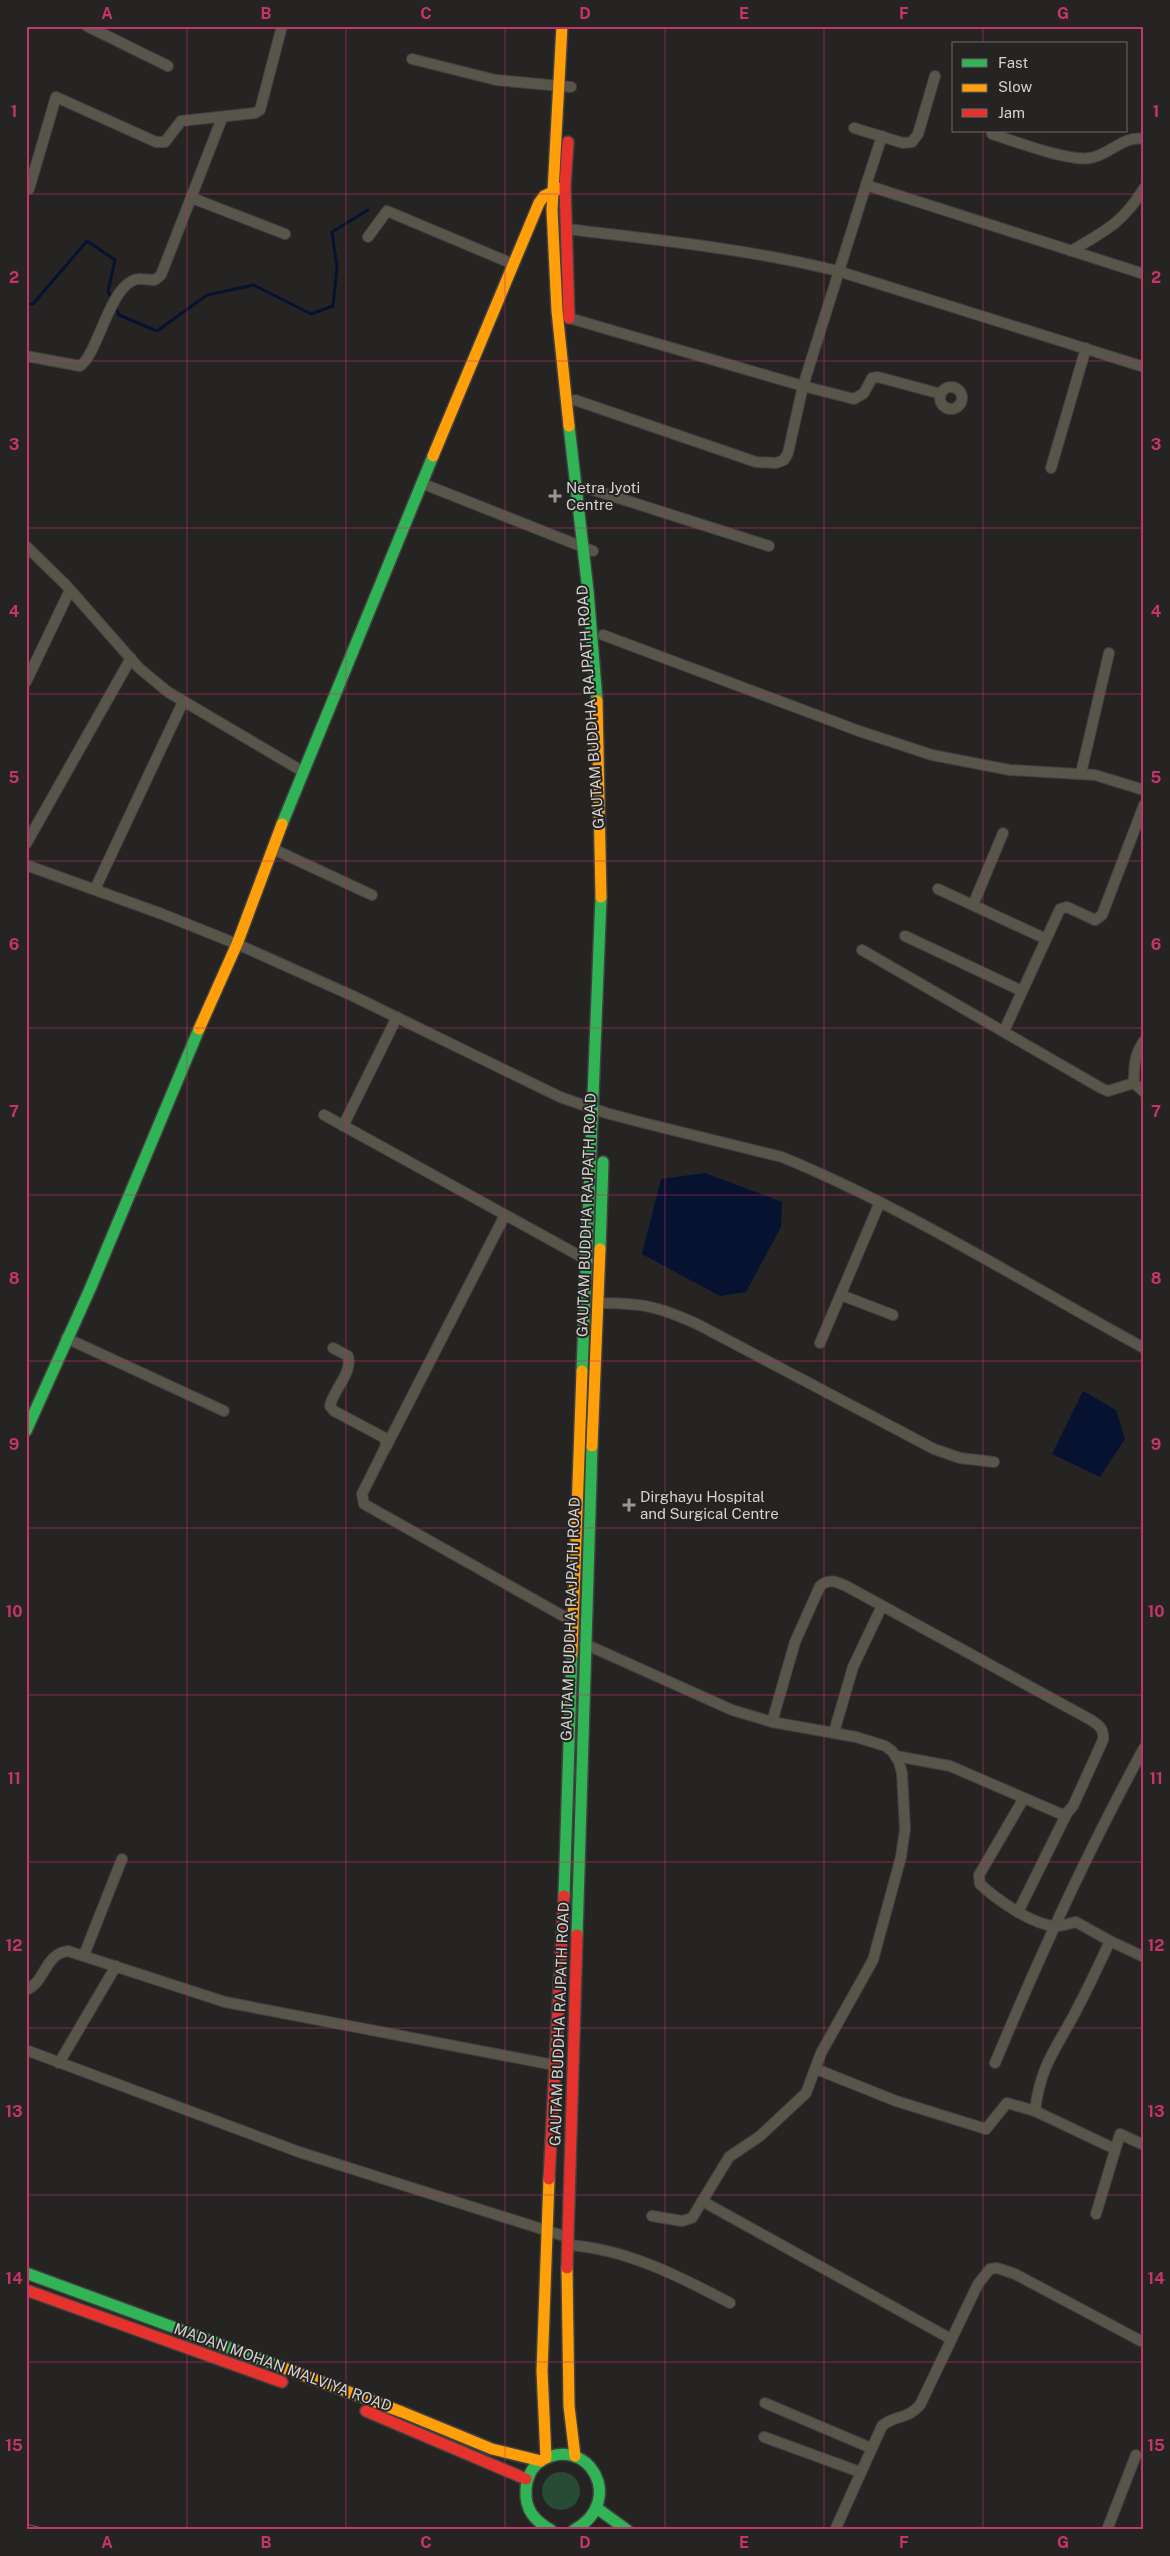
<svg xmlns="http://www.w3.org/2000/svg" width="1170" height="2556" font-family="'Public Sans',sans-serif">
<rect width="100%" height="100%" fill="#252423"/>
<!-- green -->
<circle fill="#274b35" cx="561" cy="2491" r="19"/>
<!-- water -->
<g fill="#061230">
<polygon points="705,1173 782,1202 781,1227 746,1292 720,1296 642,1254 661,1179"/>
<polygon points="1083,1391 1116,1410 1125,1439 1100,1477 1052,1454"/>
</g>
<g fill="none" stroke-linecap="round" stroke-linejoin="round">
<!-- stream -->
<g stroke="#061230" stroke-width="3">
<polyline points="26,304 33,304 87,241 115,260 108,291 113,300"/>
<polyline points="115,306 119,315 157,331 207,295 254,285 311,314 333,306 337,268 332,232 368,210"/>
</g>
<!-- street casing -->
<g stroke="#41403f" stroke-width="12">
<g id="street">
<polyline points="87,26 168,66"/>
<polyline points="412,59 496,80 571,87"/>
<polyline points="854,128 903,143 912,142 918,134 935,76"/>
<path d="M992,134C1014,141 1069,162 1090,158C1110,155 1123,135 1144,139"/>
<polyline points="866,185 882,136"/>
<polyline points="26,187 29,189 56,97 156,142 165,142 181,121 255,113 260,110 282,26"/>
<polyline points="192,198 285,234"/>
<path d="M567,229C658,240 749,249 838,271L1144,367"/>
<polyline points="368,237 387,211 513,264"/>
<path d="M1071,251C1104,232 1124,222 1144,188"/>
<polyline points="569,318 803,386 854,399 864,393 872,378 878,377 941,394"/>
<path d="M26,356L80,366C98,353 108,293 132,281C138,277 148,280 155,280L161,275L222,118"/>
<circle cx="951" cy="398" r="11"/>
<polyline points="575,400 756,462 776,463 784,460 788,453 803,386 866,185 1144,274"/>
<polyline points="1051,468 1086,348"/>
<polyline points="421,483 593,551"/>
<polyline points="587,488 769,546"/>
<polyline points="26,546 65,584 139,668 168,692 302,771"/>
<polyline points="603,635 859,731 932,755 1010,770 1095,775 1144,790"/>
<polyline points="26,682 70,590"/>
<polyline points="1081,773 1109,653"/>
<polyline points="26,844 131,658"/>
<polyline points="273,849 372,895"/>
<path d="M26,865L162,914L237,944L353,996L560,1097L606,1113L644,1123L782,1157C908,1209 1024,1283 1144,1348"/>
<polyline points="95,889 183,702"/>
<polyline points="938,889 1046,939"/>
<polyline points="973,905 1003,833"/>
<polyline points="905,936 1022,991"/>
<polyline points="862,950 1101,1088 1108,1091 1134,1083"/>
<polyline points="1004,1031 1060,909 1067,907 1095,920 1102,915 1144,805"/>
<path d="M1144,1041C1134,1055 1134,1066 1134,1083L1144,1092"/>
<polyline points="324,1115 589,1261"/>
<polyline points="343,1126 397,1017"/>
<polyline points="841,1295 893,1315"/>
<path d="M597,1303C642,1303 658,1306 699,1325L934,1449L960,1458L994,1462"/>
<polyline points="66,1338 224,1411"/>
<polyline points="820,1343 880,1202"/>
<path d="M333,1348L348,1356C353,1373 333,1390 330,1406L334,1411L383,1437L386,1441L385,1448L362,1494L364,1504L572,1621"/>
<polyline points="386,1447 505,1215"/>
<polyline points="585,1644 732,1710 772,1722"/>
<polyline points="834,1732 853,1667 882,1606"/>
<path d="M1024,1798L979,1875L980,1884C996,1899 1031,1924 1054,1926C1060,1927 1070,1923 1076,1922L1110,1941L1144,1957"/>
<polyline points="1018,1912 1067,1813"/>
<polyline points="84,1955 122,1859"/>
<path d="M26,1990C46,1982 44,1954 68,1951L225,2002L559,2066"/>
<polyline points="26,2050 299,2152 567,2237"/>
<polyline points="59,2063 116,1966"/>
<path d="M995,2063C1040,1955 1088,1850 1144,1748"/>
<polyline points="816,2069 896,2101 986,2129 1007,2103 1035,2111 1115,2149"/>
<path d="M1035,2111C1040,2066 1056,2049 1076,2011C1088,1988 1099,1965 1110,1941"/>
<polyline points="702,2201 951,2339"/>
<polyline points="1096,2214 1120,2134 1144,2145"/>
<path d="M652,2216L682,2221L692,2218L729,2157L760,2136L806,2093L821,2053L873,1960L901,1857L905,1829L902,1773L899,1762L892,1751L885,1746L856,1737L772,1722L795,1642L820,1586C829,1578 837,1582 848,1587L1091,1720C1100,1726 1104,1729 1103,1740L1073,1806L1067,1813L1061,1814L950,1766L896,1756"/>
<path d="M567,2245C624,2248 679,2276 730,2303"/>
<polyline points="765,2403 871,2448"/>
<polyline points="764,2437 860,2472"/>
<path d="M835,2530L882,2426C894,2415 907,2420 920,2405L978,2284L990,2269L997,2268L1015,2274L1141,2341"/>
<polyline points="1107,2530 1136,2455"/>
</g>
</g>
<!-- fast casing -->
<g stroke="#41403f" stroke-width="14">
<g id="fast">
<polyline points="569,426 588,591 597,701"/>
<polyline points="282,824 433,456"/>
<polyline points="600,1249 603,1162"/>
<polyline points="582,1371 601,897"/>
<polyline points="26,1431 90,1289 199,1029"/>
<polyline points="564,1896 572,1653"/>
<polyline points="577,1935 592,1446"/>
<polyline points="26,2273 284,2368"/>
<polyline points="598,2509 627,2530"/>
<path d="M551,2530C535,2521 525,2510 526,2491C526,2480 531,2467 541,2461C588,2433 627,2501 574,2530"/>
</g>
</g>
<!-- slow casing -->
<g stroke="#41403f" stroke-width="14">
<g id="slow">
<polyline points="562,26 552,210 557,311 569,426"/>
<polyline points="433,456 539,203 544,196 561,188"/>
<polyline points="597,701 601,897"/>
<polyline points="199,1029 237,944 282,824"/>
<polyline points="592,1446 600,1249"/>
<polyline points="572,1653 582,1371"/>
<polyline points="567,2268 569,2406 575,2456"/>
<polyline points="284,2368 402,2412 492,2449 541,2461"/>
<polyline points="546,2458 542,2371 549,2179"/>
</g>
</g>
<!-- jam casing -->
<g stroke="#41403f" stroke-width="14">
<g id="jam">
<polyline points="568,142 565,186 569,318"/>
<polyline points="549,2179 564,1896"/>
<polyline points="567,2268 577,1935"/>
<polyline points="26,2290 282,2382"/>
<polyline points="366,2411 526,2479"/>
</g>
</g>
<!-- street -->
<use href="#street" stroke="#58554a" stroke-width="10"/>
<!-- fast -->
<use href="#fast" stroke="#30b455" stroke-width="11"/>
<!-- slow -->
<use href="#slow" stroke="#ff9f0a" stroke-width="11"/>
<!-- jam -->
<use href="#jam" stroke="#e5322d" stroke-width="11"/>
<!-- rail casing -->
<g stroke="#626058" stroke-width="5">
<polyline id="rail" points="26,2526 41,2530"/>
</g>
<!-- rail -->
<use href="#rail" stroke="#262422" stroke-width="3" stroke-dasharray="9" stroke-linecap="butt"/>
</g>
<!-- grid -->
<path fill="none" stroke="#c5346d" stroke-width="1" stroke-opacity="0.55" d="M187,26V2530M346,26V2530M505,26V2530M665,26V2530M824,26V2530M983,26V44M983,131V2530M26,194H1144M26,361H1144M26,528H1144M26,694H1144M26,861H1144M26,1028H1144M26,1195H1144M26,1361H1144M26,1528H1144M26,1695H1144M26,1862H1144M26,2028H1144M26,2195H1144M26,2362H1144"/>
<!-- markers -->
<g fill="#979695" stroke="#262422" stroke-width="2">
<path d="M552.5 488.5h5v5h5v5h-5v5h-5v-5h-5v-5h5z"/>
<path d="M626.5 1497.5h5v5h5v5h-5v5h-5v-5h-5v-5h5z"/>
</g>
<g text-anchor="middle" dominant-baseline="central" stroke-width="4" stroke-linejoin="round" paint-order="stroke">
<!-- poi labels -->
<g font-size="15" fill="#d4d3d2" stroke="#262422" text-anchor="start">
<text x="566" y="487">Netra Jyoti<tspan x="566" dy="17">Centre</tspan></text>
<text x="640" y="1496">Dirghayu Hospital<tspan x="640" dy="17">and Surgical Centre</tspan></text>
</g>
<!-- street labels -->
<g font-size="15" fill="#d4d3d2" stroke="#262422">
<text transform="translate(590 707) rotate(-94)">GAUTAM BUDDHA RAJPATH ROAD</text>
<text transform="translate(586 1215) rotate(-88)">GAUTAM BUDDHA RAJPATH ROAD</text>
<text transform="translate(570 1619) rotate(-88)">GAUTAM BUDDHA RAJPATH ROAD</text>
<text transform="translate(559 2024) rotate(-88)">GAUTAM BUDDHA RAJPATH ROAD</text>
<text transform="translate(283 2367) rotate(20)">MADAN MOHAN MALVIYA ROAD</text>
</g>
</g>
<!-- border -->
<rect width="1170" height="2556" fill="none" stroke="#262422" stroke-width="55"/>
<!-- legend -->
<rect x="952" y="42" width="175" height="90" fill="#262422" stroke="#6c6a68"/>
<rect x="962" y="59" width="25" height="8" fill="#30b455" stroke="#6c6a68"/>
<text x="998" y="68" font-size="15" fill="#d4d3d2">Fast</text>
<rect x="962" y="84" width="25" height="8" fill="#ff9f0a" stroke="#6c6a68"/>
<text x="998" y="92" font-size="15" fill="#d4d3d2">Slow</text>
<rect x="962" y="109" width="25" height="8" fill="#e5322d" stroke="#6c6a68"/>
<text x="998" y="118" font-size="15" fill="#d4d3d2">Jam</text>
<rect x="28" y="28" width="1114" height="2500" fill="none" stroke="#c5346d" stroke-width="2"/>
<g font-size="16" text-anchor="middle" font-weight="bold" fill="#c5346d">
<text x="107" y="19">A</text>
<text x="266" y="19">B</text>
<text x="426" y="19">C</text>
<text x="585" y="19">D</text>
<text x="744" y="19">E</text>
<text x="904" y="19">F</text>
<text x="1063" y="19">G</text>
<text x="14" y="117">1</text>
<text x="1156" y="117">1</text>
<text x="14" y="283">2</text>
<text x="1156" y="283">2</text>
<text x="14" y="450">3</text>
<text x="1156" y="450">3</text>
<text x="14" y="617">4</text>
<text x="1156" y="617">4</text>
<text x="14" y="783">5</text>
<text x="1156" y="783">5</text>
<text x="14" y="950">6</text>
<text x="1156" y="950">6</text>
<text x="14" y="1117">7</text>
<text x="1156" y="1117">7</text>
<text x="14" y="1284">8</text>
<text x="1156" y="1284">8</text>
<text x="14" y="1450">9</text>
<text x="1156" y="1450">9</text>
<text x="14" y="1617">10</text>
<text x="1156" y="1617">10</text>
<text x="14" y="1784">11</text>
<text x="1156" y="1784">11</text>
<text x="14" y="1951">12</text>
<text x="1156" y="1951">12</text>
<text x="14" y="2117">13</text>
<text x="1156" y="2117">13</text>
<text x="14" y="2284">14</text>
<text x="1156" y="2284">14</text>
<text x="14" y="2451">15</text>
<text x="1156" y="2451">15</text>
<text x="107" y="2548">A</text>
<text x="266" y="2548">B</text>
<text x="426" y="2548">C</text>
<text x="585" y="2548">D</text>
<text x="744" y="2548">E</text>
<text x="904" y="2548">F</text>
<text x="1063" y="2548">G</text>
</g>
</svg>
